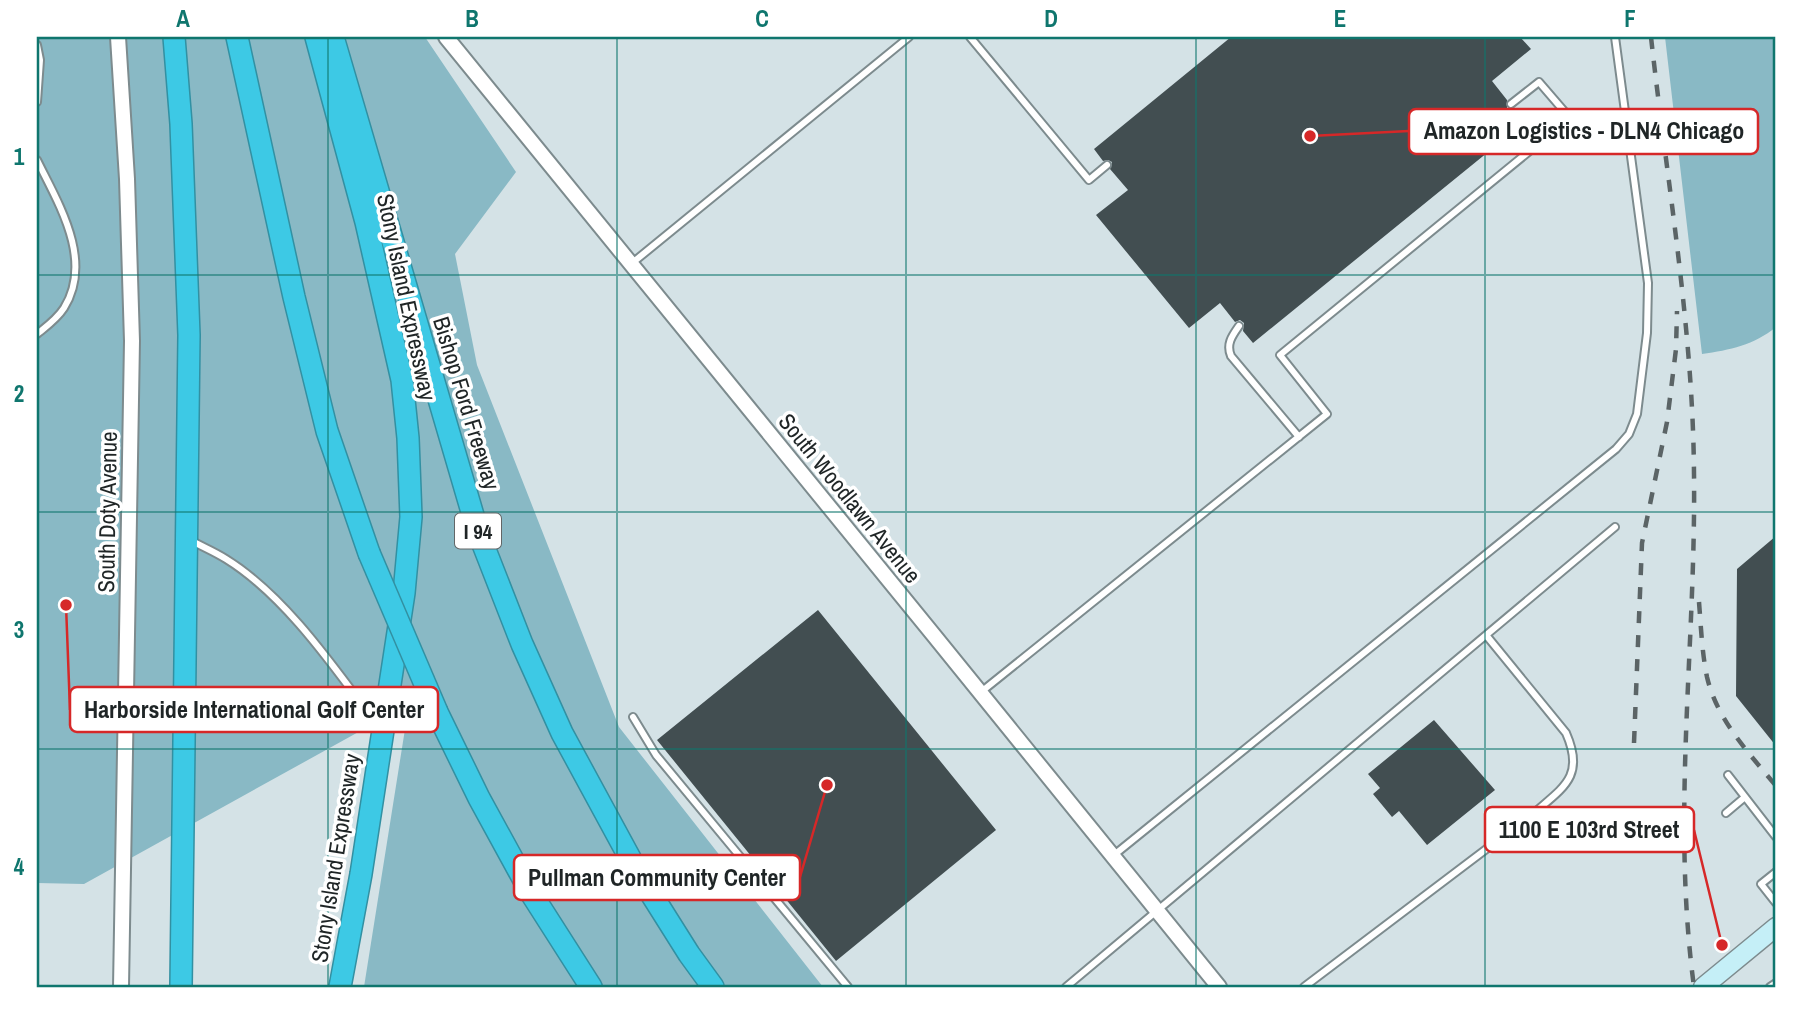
<svg xmlns="http://www.w3.org/2000/svg" width="1813" height="1024" font-family="'Archivo Narrow',sans-serif">
<style>
.green{fill:#89b9c5}
.building{fill:#424e51}
.lines{fill:none;stroke-linecap:round;stroke-linejoin:round}
.service-casing{stroke:#7d8b8e;stroke-width:10}
.tertiary-casing{stroke:#7d8b8e;stroke-width:18}
.secondary-casing{stroke:#7d8b8e;stroke-width:21}
.motorway-casing{stroke:#3290a2;stroke-width:24}
.service{stroke:#fff;stroke-width:6}
.tertiary{stroke:#fff;stroke-width:14}
.secondary{stroke:#c5eff7;stroke-width:18}
.motorway{stroke:#3dc9e5;stroke-width:21}
.rail{stroke:#5b6466;stroke-width:4.5;stroke-dasharray:12 12;stroke-linecap:butt}
.motorway-bridge-casing{stroke:#3290a2;stroke-width:24;stroke-linecap:butt}
.motorway-bridge{stroke:#3dc9e5;stroke-width:21}
.grid{fill:none;stroke:#0f766e;stroke-width:2;stroke-opacity:0.55}
.labels{text-anchor:middle;dominant-baseline:central;stroke-width:7;stroke-linejoin:round;paint-order:stroke}
.shield{fill:#fff;stroke:#626667;stroke-width:2}
.shield-label{font-size:21px;font-weight:bold;fill:#1f2526}
.street-label{font-size:23px;fill:#1f2526;stroke:#fff}
.leader{fill:none;stroke:#d62828;stroke-width:2.5}
.callout-dot{fill:#d62828;stroke:#fff;stroke-width:2.5}
.callout{fill:#fff;stroke:#d62828;stroke-width:2.5}
.callout-label{font-size:24px;text-anchor:middle;font-weight:bold;fill:#1f2526}
.neatline{fill:none;stroke:#0f766e;stroke-width:2.5}
.grid-label{font-size:23px;text-anchor:middle;font-weight:bold;fill:#0f766e}
</style>
<rect width="100%" height="100%" fill="#d4e2e6"/>
<path class="green" d="M37,37H425L516,172L455,254L477,365L619,727L823,987H364L409,704L84,884L37,883Z
M1665,37H1776V327C1754,345 1730,350 1702,354Z"/>
<path class="building" d="M1231,37H1520L1531,49L1492,81L1507,100V108L1514,109L1525,122L1253,343L1243,331L1244,323L1240,320L1235,322L1220,303L1189,328L1096,215L1128,190L1110,169L1112,162L1108,160L1103,161L1094,149Z
M1776,536V746L1736,696L1737,569Z
M818,610L996,830L836,961L657,740Z
M1434,720L1495,790L1427,845L1399,811L1392,817L1373,794L1380,788L1368,774Z"/>
<g class="lines">
<defs>
<path id="service" d="M970,37L1089,180L1107,165
M37,45L40,60L37,102
M37,160C58,203 94,260 64,308C57,319 47,326 37,334
M631,264L909,37
M1239,326C1232,336 1226,344 1231,356L1299,437
M192,541C203,547 215,552 226,559C286,596 336,670 378,726
M981,692L1327,414L1280,355L1570,118L1539,82L1511,104
M633,717L656,755L848,987
M1728,775L1776,837
M1726,813L1745,797
M1114,855L1616,449L1629,434L1637,414L1647,333L1648,283L1615,37
M1776,872L1761,884L1776,903
M1066,987L1615,527
M1304,987L1534,813C1564,787 1585,776 1566,733L1486,635
M1770,987L1776,983"/>
<path id="tertiary" d="M118,37L127,179L132,341L121,987
M446,37C703,354 963,669 1219,987"/>
<path id="secondary" d="M1703,987L1776,927"/>
<path id="motorway" d="M174,37L181,124L189,335L181,987
M237,37L294,297L327,431L369,553
M316,37L366,222L402,380L408,438L411,517L404,593L361,874L340,987
M333,37L477,529L522,644L562,733L638,873L689,954L713,987
M437,712L479,798L531,893L591,987"/>
</defs>
<use href="#service" class="service-casing"/>
<use href="#tertiary" class="tertiary-casing"/>
<use href="#secondary" class="secondary-casing"/>
<use href="#motorway" class="motorway-casing"/>
<use href="#service" class="service"/>
<use href="#tertiary" class="tertiary"/>
<use href="#secondary" class="secondary"/>
<use href="#motorway" class="motorway"/>
<path class="rail" d="M1651,37C1667,182 1693,327 1694,474C1696,646 1671,816 1694,987
M1699,602C1701,627 1702,653 1707,677C1717,720 1749,753 1776,786
M1634,743L1642,543L1667,422L1676,349L1677,311"/>
<defs>
<path id="motorway-bridge" d="M369,553L437,712"/>
</defs>
<use href="#motorway-bridge" class="motorway-bridge-casing"/>
<use href="#motorway-bridge" class="motorway-bridge"/>
</g>
<path class="grid" d="M328,37V987M617,37V987M906,37V987M1196,37V987M1485,37V987M37,275H1776M37,512H1776M37,749H1776"/>
<g class="labels">
<rect class="shield" x="455" y="513.5" width="46" height="35" rx="5"/>
<g class="shield-label">
<text x="478" y="531">I 94</text>
</g>
<g class="street-label">
<text transform="translate(407 297) rotate(78)">Stony Island Expressway</text>
<text transform="translate(467 403) rotate(73)">Bishop Ford Freeway</text>
<text transform="translate(850 498) rotate(51)">South Woodlawn Avenue</text>
<text transform="translate(107 512) rotate(-89)">South Doty Avenue</text>
<text transform="translate(335 858) rotate(-81)">Stony Island Expressway</text>
</g>
</g>
<path class="leader" d="M1310 136L1409 131M66 605L70 710M1722 945L1694 830M827 785L800 877"/>
<g class="callout-dot">
<circle cx="1310" cy="136" r="7"/>
<circle cx="66" cy="605" r="7"/>
<circle cx="1722" cy="945" r="7"/>
<circle cx="827" cy="785" r="7"/>
</g>
<g class="callout">
<rect x="1409" y="109" width="349" height="45" rx="7"/>
<rect x="70" y="687" width="368" height="45" rx="7"/>
<rect x="1485" y="807" width="209" height="45" rx="7"/>
<rect x="514" y="855" width="286" height="45" rx="7"/>
</g>
<g class="callout-label">
<text x="1584" y="139">Amazon Logistics - DLN4 Chicago</text>
<text x="254" y="718">Harborside International Golf Center</text>
<text x="1589" y="838">1100 E 103rd Street</text>
<text x="657" y="886">Pullman Community Center</text>
</g>
<rect width="1813" height="1024" fill="none" stroke="#ffffff" stroke-width="77"/>
<rect x="38" y="38" width="1736" height="948" class="neatline"/>
<g class="grid-label">
<text x="183" y="27">A</text>
<text x="472" y="27">B</text>
<text x="762" y="27">C</text>
<text x="1051" y="27">D</text>
<text x="1340" y="27">E</text>
<text x="1630" y="27">F</text>
<text x="19" y="165">1</text>
<text x="19" y="402">2</text>
<text x="19" y="638">3</text>
<text x="19" y="875">4</text>
</g>
</svg>
